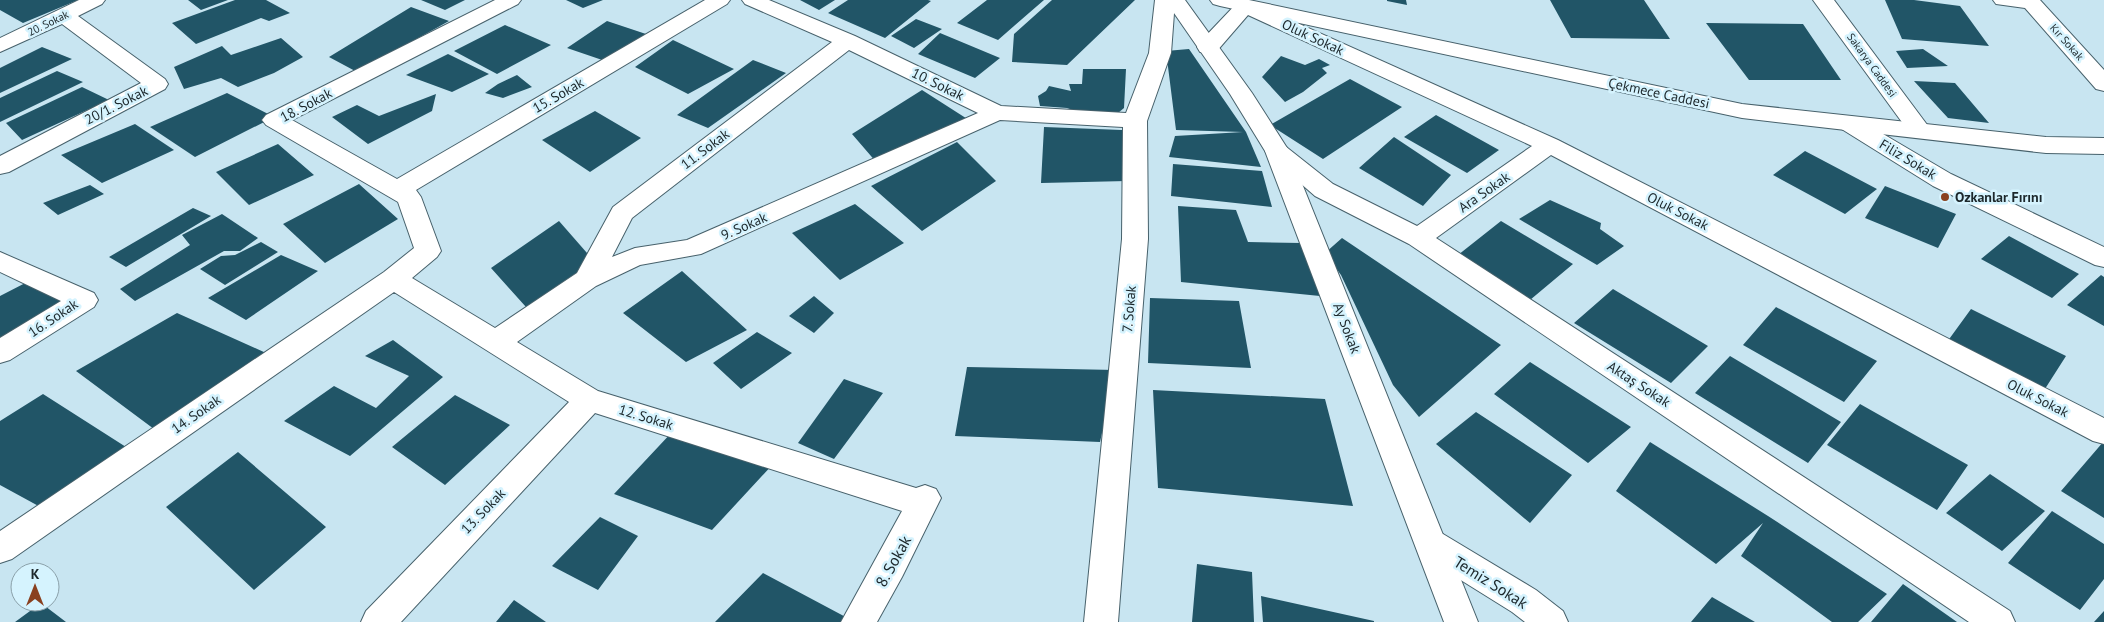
<svg xmlns="http://www.w3.org/2000/svg" width="2104" height="622" font-family="'PT Sans',sans-serif">
<style>
.building{fill:#215567}
.lines{fill:none;stroke-linecap:round;stroke-linejoin:round}
.minor-casing{stroke:#47616b;stroke-width:2}
.secondary-casing{stroke:#47616b;stroke-width:2}
.minor{fill:#fff;fill-rule:evenodd}
.secondary{fill:#fff;fill-rule:evenodd}
.poi-dot{fill:#894120;stroke:#d5f3fe;stroke-width:2}
.labels{text-anchor:middle;dominant-baseline:central;stroke-width:5;stroke-linejoin:round;paint-order:stroke}
.far-street-label{font-size:11px;fill:#1c272b;stroke:#d5f3fe}
.street-label{font-size:14px;fill:#1c272b;stroke:#d5f3fe}
.poi-label{font-size:14px;font-weight:bold;fill:#1c272b;stroke:#d5f3fe;text-anchor:start}
.near-street-label{font-size:16px;fill:#1c272b;stroke:#d5f3fe}
</style>
<rect width="100%" height="100%" fill="#c8e5f1"/>
<path class="building" d="M0,0H78L23,23L0,10Z
M188,0H228L201,10Z
M235,0H266L290,13L269,21L261,18L196,44L172,23Z
M421,0H465L445,10Z
M566,0H603L583,8Z
M800,0H835L819,10Z
M848,0H928L931,1L885,38L828,13Z
M987,0H1044L998,40L957,23Z
M1052,0H1135L1067,65L1012,62L1014,34Z
M1387,0H1406L1407,5L1387,1Z
M1550,0H1644L1670,39L1571,38Z
M1885,0H1914L1960,6L1989,46L1902,39Z
M411,7L449,21L357,72L329,57Z
M916,19L942,29L914,48L891,36Z
M607,21L649,35L611,63L567,48Z
M1706,23L1803,24L1841,80H1749Z
M505,25L551,45L497,74L454,51Z
M940,33L1000,58L975,78L918,54Z
M281,38L303,57L274,73L238,87L221,78L184,89L174,67L222,46L231,55Z
M673,40L734,69L688,94L635,67Z
M42,47L72,59L0,93V68Z
M1189,49L1246,132L1261,167L1169,157L1175,136L1243,132L1176,130L1166,51Z
M1923,49L1948,66L1907,68L1896,51Z
M448,54L489,74L452,92L406,75Z
M1281,56L1305,65L1319,59L1330,65L1322,68L1327,73L1303,92L1285,102L1262,77Z
M753,60L786,73L708,128L677,115Z
M1083,69H1126L1124,108L1118,113H1081L1067,108L1040,106L1038,96L1046,91L1049,86L1071,91L1069,84H1082Z
M57,71L83,82L0,122V98Z
M517,75L532,87L503,98L485,93L498,84Z
M1350,79L1402,107L1323,159L1270,125Z
M1914,81L1955,83L1989,123L1948,118Z
M82,87L109,100L22,140L6,123Z
M922,90L972,122L877,163L852,134Z
M227,93L274,117L195,157L150,127Z
M436,94L432,111L368,144L332,117L357,105L379,116Z
M595,111L641,138L590,172L542,140Z
M1436,115L1499,150L1467,173L1404,137Z
M135,124L174,150L102,183L61,155Z
M1044,127L1122,130L1127,181L1041,183Z
M1394,137L1451,175L1423,206L1359,168Z
M957,142L996,181L922,231L871,186Z
M278,144L314,175L249,205L216,172Z
M1805,151L1877,189L1845,214L1773,175Z
M1173,164L1262,171L1272,207L1171,196Z
M359,184L398,219L325,263L283,224Z
M90,185L104,194L58,215L43,203Z
M1885,186L1956,214L1938,248L1865,218Z
M1550,200L1601,223L1600,229L1624,246L1597,265L1519,219Z
M855,204L904,243L840,280L792,233Z
M1178,206L1236,210L1248,242L1301,243L1330,297L1181,282Z
M193,208L211,216L126,267L109,257Z
M222,214L258,238L240,251H224L135,301L120,289L190,245L182,235Z
M559,221L594,261L526,307L491,268Z
M1501,221L1573,264L1530,300L1458,255Z
M2009,236L2079,274L2052,298L1981,259Z
M1342,238L1501,345L1419,417L1393,385L1341,275L1325,253Z
M261,242L278,252L225,285L200,269L221,256L235,255Z
M281,255L318,271L246,320L208,298Z
M682,271L747,330L686,362L623,313Z
M2101,275L2104,277V326L2067,305Z
M35,278L84,300L0,339V296Z
M1613,289L1708,346L1671,383L1574,323Z
M814,296L834,313L814,333L789,316Z
M1150,298L1239,301L1251,368L1148,363Z
M1776,307L1877,361L1844,402L1743,345Z
M1971,309L2066,356L2043,392L1947,342Z
M177,313L266,353L154,429L76,371Z
M757,332L792,353L741,389L713,363Z
M393,340L443,377L350,456L284,421L334,386L376,408L409,376L365,356Z
M1730,356L1841,422L1808,463L1695,393Z
M1530,362L1631,427L1588,463L1494,394Z
M967,367L1116,370L1100,442L955,436Z
M844,379L883,393L834,459L798,443Z
M1153,390L1325,399L1353,506L1158,488Z
M43,394L126,447L44,509L0,485V421Z
M455,395L510,425L445,485L392,447Z
M1860,404L1968,465L1937,510L1827,445Z
M1476,412L1572,475L1530,523L1436,444Z
M673,431L775,462L712,530L614,494Z
M2104,441V518L2061,491Z
M1650,442L1768,516L1887,594L1858,622H1832L1741,556L1763,523L1716,564L1616,491Z
M238,452L326,527L254,590L166,507Z
M1990,474L2045,511L2002,551L1946,513Z
M2052,511L2104,544V579L2080,610L2008,563Z
M600,517L638,536L598,590L552,566Z
M1197,564L1252,572L1254,622H1192Z
M763,573L855,622H715Z
M1903,584L1957,622H1871Z
M1261,596L1374,621V622H1263Z
M1712,597L1755,622H1691Z
M514,600L546,622H496Z
M41,603L66,622H15Z
M2104,611V622H2094Z"/>
<g class="lines">
<defs>
<path id="minor" d="M79,0H105L102,4L78,16L165,79L168,84L165,89L9,172L0,174V156L141,83L62,24L0,52V38Z
M495,0H521L518,4L292,120L397,179L705,0H730L727,4L416,190L421,197L441,251L437,257L412,278L495,328L577,273L613,207L832,42L745,4L742,0H769L855,36L1001,106L1126,113L1149,53L1155,0H1175L1171,53L1147,121L1148,239L1118,622H1084L1122,239L1123,127L1000,120L701,254L640,265L596,286L517,342L598,391L916,488L925,485L936,489L941,498L902,577L877,622H841L902,511L595,413L401,622H361L366,611L569,402L394,292L12,559L0,563V531L384,272L414,248L398,202L266,125L262,120L266,115ZM849,50L978,113L687,240L635,248L612,257L632,218Z
M1246,0L1558,140L2104,418V444L2093,441L1551,155L1436,238L2010,611L2015,622H1969L1409,244L1315,196L1269,156L1265,151L1269,146L1277,143L1285,146L1333,184L1417,226L1532,146L1248,15L1216,52L1208,53L1200,52L1197,47L1200,42L1238,2Z
M1813,0H1834L1928,126L1932,131L1928,136L1920,138L1912,136Z
M1993,0H2040L2104,70V91L2096,89L2025,8L1996,4Z
M1848,116L1856,118L1951,174L2104,247V267L2095,265L1933,186L1840,128L1836,123L1840,118Z
M0,252L94,293L98,300L94,307L10,360L0,363V338L61,301L0,272Z
M1431,530L1443,534L1536,590L1563,611L1568,622H1525L1512,612L1419,554L1415,544L1419,534Z"/>
<path id="secondary" d="M1165,0H1185L1252,93L1289,151L1478,622H1444L1265,151L1230,94Z
M1210,0H1249L1742,104L2046,137L2104,138V154L2046,153L1742,118L1220,6L1213,4Z"/>
</defs>
<use href="#minor" class="minor-casing"/>
<use href="#secondary" class="secondary-casing"/>
<use href="#minor" class="minor"/>
<use href="#secondary" class="secondary"/>
</g>
<circle class="poi-dot" cx="1945" cy="197" r="5"/>
<g class="labels">
<g class="far-street-label">
<text transform="translate(48 23) rotate(-26)">20. Sokak</text>
<text transform="translate(2067 42) rotate(48)">Kır Sokak</text>
<text transform="translate(1872 65) rotate(54)">Sakarya Caddesi</text>
</g>
<g class="street-label">
<text transform="translate(1313 37) rotate(25)">Oluk Sokak</text>
<text transform="translate(938 84) rotate(26)">10. Sokak</text>
<text transform="translate(1659 93) rotate(12)">Çekmece Caddesi</text>
<text transform="translate(558 95) rotate(-30)">15. Sokak</text>
<text transform="translate(116 105) rotate(-27)">20/1. Sokak</text>
<text transform="translate(306 105) rotate(-28)">18. Sokak</text>
<text transform="translate(705 149) rotate(-37)">11. Sokak</text>
<text transform="translate(1908 159) rotate(31)">Filiz Sokak</text>
<text transform="translate(1484 192) rotate(-35)">Ara Sokak</text>
<text transform="translate(1678 211) rotate(27)">Oluk Sokak</text>
<text transform="translate(744 226) rotate(-24)">9. Sokak</text>
<text transform="translate(1129 309) rotate(-85)">7. Sokak</text>
<text transform="translate(53 318) rotate(-34)">16. Sokak</text>
<text transform="translate(1347 328) rotate(69)">Ay Sokak</text>
<text transform="translate(1639 384) rotate(33)">Aktaş Sokak</text>
<text transform="translate(2038 398) rotate(27)">Oluk Sokak</text>
<text transform="translate(196 414) rotate(-35)">14. Sokak</text>
<text transform="translate(646 417) rotate(17)">12. Sokak</text>
<text transform="translate(483 511) rotate(-46)">13. Sokak</text>
</g>
<g class="poi-label">
<text x="1955" y="197">Ozkanlar Fırını</text>
</g>
<g class="near-street-label">
<text transform="translate(893 561) rotate(-61)">8. Sokak</text>
<text transform="translate(1491 582) rotate(32)">Temiz Sokak</text>
</g>
</g>
<g transform="translate(35 587)"><circle r="24" fill="#d5f3fe" stroke="#8ba1aa"/>
<path d="M0-4L9 19L0 12L-9 19Z" fill="#894120"/>
<text y="-8" font-size="14" font-weight="bold" text-anchor="middle" fill="#1c272b">K</text>
</g>
</svg>
